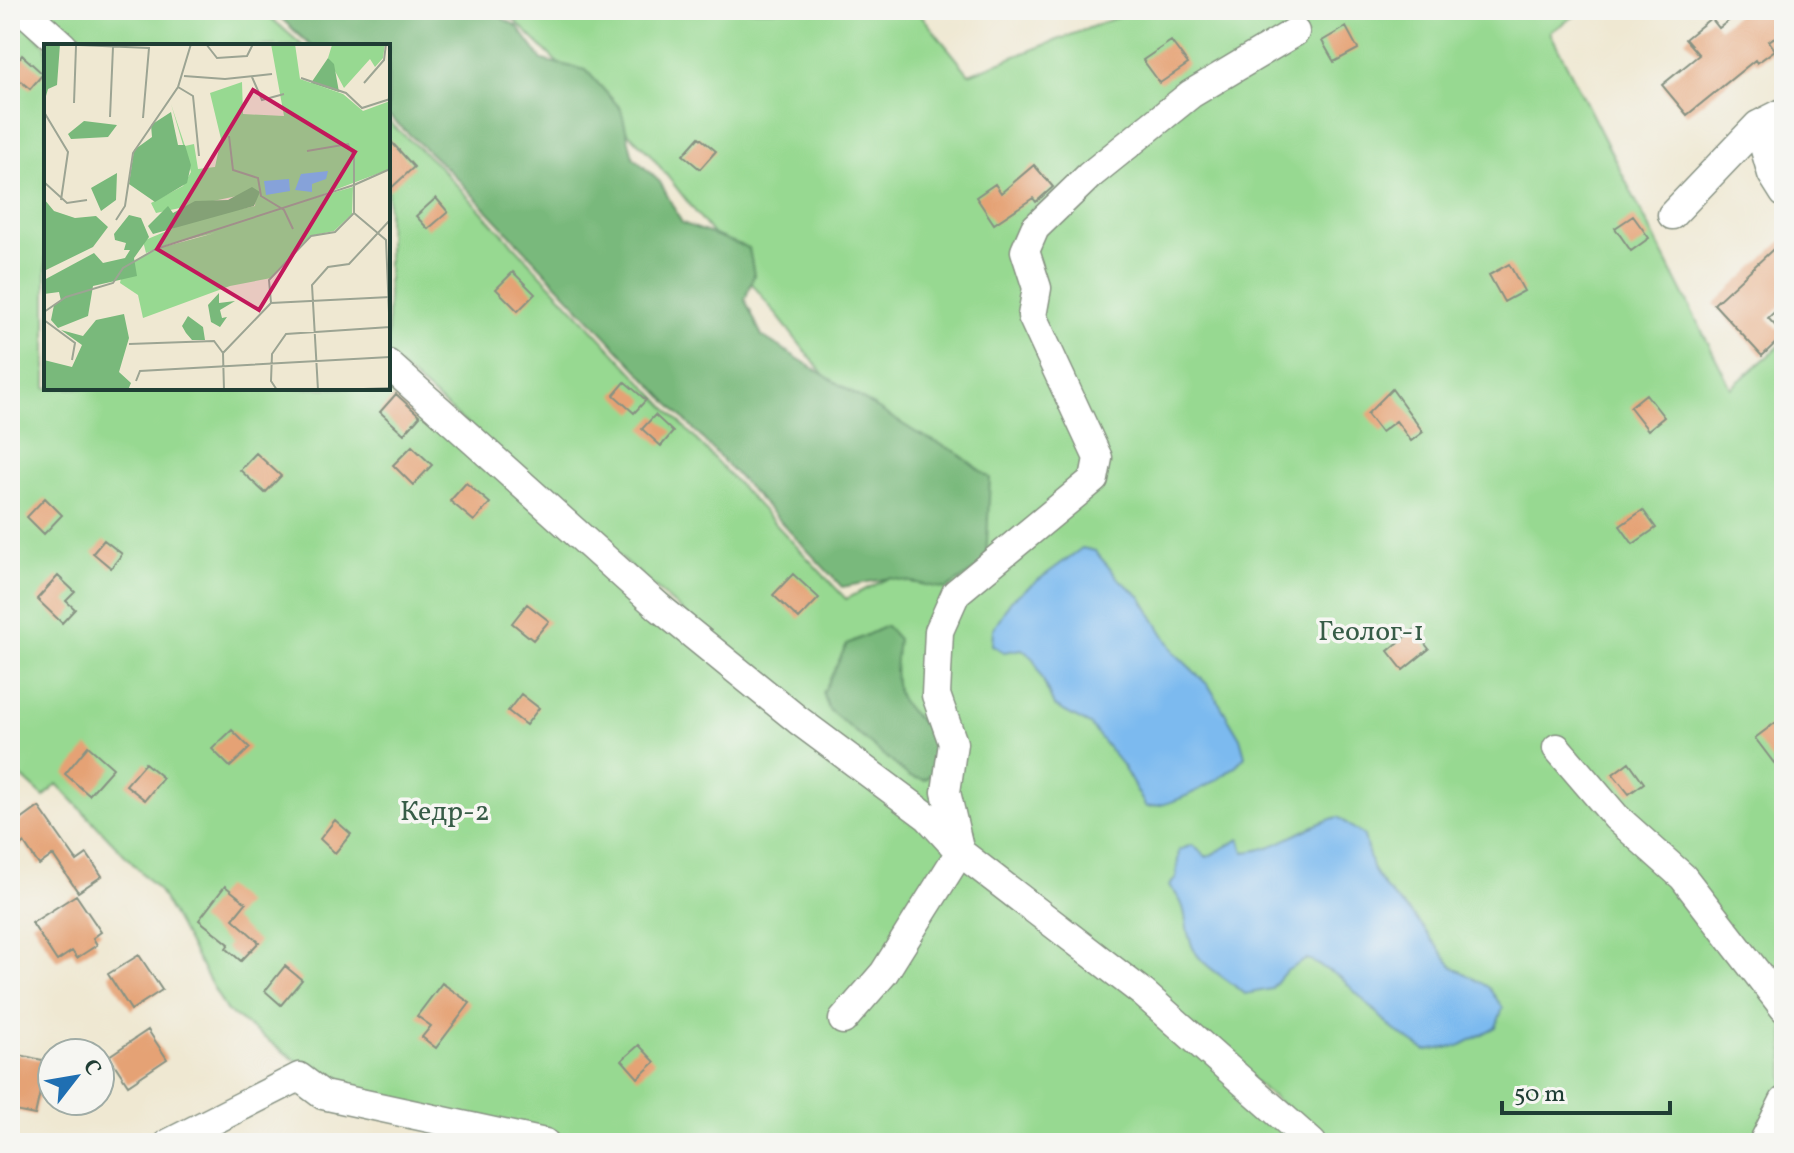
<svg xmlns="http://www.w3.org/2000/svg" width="1794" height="1153" font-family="Vollkorn,serif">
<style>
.green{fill:#97d991;stroke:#5b8b62;stroke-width:2}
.forest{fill:#79b97b;stroke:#4c7b58;stroke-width:2}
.water{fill:#7cbaef;stroke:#4e7c92;stroke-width:2}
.building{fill:#e5a274}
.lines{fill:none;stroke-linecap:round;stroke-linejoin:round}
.minor-casing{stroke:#879283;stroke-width:31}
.minor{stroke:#fff;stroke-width:28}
.labels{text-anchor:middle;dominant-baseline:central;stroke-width:7;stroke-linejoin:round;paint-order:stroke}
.park-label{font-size:28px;fill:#375c47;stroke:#f6f6f2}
.inset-road{fill:none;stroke:#9ca493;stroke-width:2}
.view{fill:#c2185b;fill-opacity:0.15;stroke:#c2185b;stroke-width:4}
.inset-edge{fill:none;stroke:#1f3d34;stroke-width:4}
</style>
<rect width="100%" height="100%" fill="#f6f6f2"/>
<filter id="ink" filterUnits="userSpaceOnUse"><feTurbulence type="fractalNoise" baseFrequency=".0125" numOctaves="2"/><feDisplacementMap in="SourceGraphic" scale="16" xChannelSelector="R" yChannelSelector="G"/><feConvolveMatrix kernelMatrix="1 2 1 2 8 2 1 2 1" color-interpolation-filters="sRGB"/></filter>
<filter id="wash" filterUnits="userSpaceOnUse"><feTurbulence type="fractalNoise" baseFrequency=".006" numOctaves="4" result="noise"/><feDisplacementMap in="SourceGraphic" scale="32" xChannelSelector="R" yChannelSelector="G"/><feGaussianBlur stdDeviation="1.8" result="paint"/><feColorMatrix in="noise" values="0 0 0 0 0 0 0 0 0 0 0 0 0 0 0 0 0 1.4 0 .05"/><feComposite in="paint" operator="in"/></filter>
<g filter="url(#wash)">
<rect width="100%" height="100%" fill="#efe8d2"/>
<path class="green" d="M10,10L46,46V388H388V372L1139,997L1300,1143H586L331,1086L226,1010L159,891L57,784L44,797L10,766Z
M33,10H262L303,46H73Z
M504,10H917L969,74L1136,10H1584L1550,32L1731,388L1784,342V1143H1327L1146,989L802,715L388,356V121L439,166L846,599L968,539L877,442L649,153Z"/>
<path class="forest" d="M272,10H487L517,26L542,60L586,70L621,109L633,157L660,182L682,223L749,248L754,275L745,300L762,336L917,433L955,451L990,478L986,563L946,589L890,578L842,587L455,176L388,115V46H311Z
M886,626L898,639C890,703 899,702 944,742L943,762L925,780L910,777L829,710L823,693L847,644Z"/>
<path class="water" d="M1082,548L1095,551L1118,578L1141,597L1175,653L1209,686L1240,738L1245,756C1227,778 1175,806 1146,807L1122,765L1090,725L1054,706L1034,659L1022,649L1004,652L992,645L993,629L1011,600Z
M1338,817L1364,836L1372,868L1386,889L1417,920L1452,966L1488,987L1503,1008L1496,1027L1459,1046L1426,1051L1394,1030L1340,977L1307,959L1285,972L1271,989L1245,994C1230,980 1202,967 1193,948C1181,922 1192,909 1169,886L1176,878L1179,850L1192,845L1207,857L1240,839L1244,852C1280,850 1304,825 1338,817Z"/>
<g id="blocks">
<path class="building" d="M1743,10H1784V31L1769,41L1775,50L1757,63L1755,60L1687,115L1662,85L1699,55L1685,39L1711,18L1719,28Z
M1346,27L1358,49L1334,62L1322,41Z
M1171,41L1188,64L1160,83L1143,60Z
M22,55L43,74L30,89L10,72Z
M699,137L716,151L700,169L683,155Z
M388,138L414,167L388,191Z
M1034,165L1053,187L1036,202L1033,198L994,224L976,197L995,184L1001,193Z
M436,198L448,212L428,229L416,216Z
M1633,216L1649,238L1631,251L1615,228Z
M1784,239V303L1768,318L1784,335L1762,356L1714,304Z
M1509,264L1524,291L1504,302L1489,275Z
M513,272L535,294L518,311L496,289Z
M625,382L646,400L634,413L614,395Z
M1392,389L1423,432L1411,441L1396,421L1381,432L1367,414Z
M396,394L420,416L404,434L380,412Z
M1646,394L1664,417L1648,430L1630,407Z
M655,415L673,432L661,446L642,429Z
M412,446L432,465L413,485L393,465Z
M256,453L281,476L265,493L240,470Z
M466,483L490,503L474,521L450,501Z
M45,498L62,515L44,534L27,517Z
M1643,510L1656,528L1633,544L1620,526Z
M104,540L122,554L111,568L93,553Z
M793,574L819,598L799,619L773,595Z
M58,576L75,592L66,601L75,609L62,623L37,599Z
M527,604L549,621L533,640L512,623Z
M1414,630L1429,649L1403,670L1388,651Z
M521,694L539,708L526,725L508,711Z
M1775,723L1784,736V755L1774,763L1755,738Z
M232,730L250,748L230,767L212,749Z
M88,746L113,768L89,795L65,774Z
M1629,762L1644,783L1629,794L1613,774Z
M145,763L163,778L145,800L126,785Z
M39,807L77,861L87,854L102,876L78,892L53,855L39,865L24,843L18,848L10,837V828Z
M335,820L351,834L335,853L320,839Z
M225,886L246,903L233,919L259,942L241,961L226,948L229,944L199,920Z
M76,895L101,932L93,938L97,945L77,958L72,951L57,961L32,923Z
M139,955L162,990L131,1010L108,974Z
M285,966L302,980L281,1005L265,991Z
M442,983L470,1003L436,1048L422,1037L431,1026L417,1016Z
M148,1030L167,1059L128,1085L109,1056Z
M639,1045L655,1062L638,1078L622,1060Z
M10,1053L47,1061L35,1115L10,1110Z"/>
</g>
</g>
<g filter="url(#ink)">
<use href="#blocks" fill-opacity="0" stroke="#879283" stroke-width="2"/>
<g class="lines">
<defs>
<path id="minor" d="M23,10L63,46
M1784,112L1758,125L1772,174L1784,193
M1672,215L1758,125
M388,364L660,608L798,720L928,817L960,852L1143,993L1312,1143
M1557,748L1616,817L1683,877L1784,1008
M843,1020L884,973L960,852L946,792L953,743L936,695L939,631L956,593L1094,479L1098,458L1032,316L1037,288L1025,251L1035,228L1089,176L1191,94L1295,32
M169,1143L299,1077L323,1095L545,1143
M1763,1143L1784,1101"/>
</defs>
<use href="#minor" class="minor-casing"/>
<use href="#minor" class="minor"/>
</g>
</g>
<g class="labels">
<g class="park-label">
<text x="1371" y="632">Геолог-1</text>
<text x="445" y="812">Кедр-2</text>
</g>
</g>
<g transform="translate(44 44)">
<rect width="346" height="346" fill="#efe8d2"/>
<path d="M227,0H251L256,35L299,50L319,67L346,57V125L264,156L309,143L308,170L290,187L266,192L227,234L186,242L99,274L94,251L76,239L79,224L112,205L171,189L125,200L102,209L99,197L151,175L211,162L212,148L112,169L107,159L139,142L147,128L127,60L141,102L150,100L154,125L171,123L177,95L166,49L198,38L199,70L240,72ZM298,0H341L339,14L331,23L326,15L300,44L284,14L288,1Z" fill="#97d991"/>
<path d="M0,0H16L13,41L4,45L0,59ZM284,14L290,20L295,48L267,39ZM127,68L134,101H141L147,121L143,139L111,158L85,140L90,106L108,93L107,81ZM40,77L73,81L64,93L27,95L24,90ZM73,129L72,156L57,167L47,144ZM208,143L216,148L210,162L109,190L104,182L124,162L129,169L151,157L184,156ZM0,155L10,167L31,174L52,172L64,183L49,203L0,227ZM85,171L97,174L105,193L90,214L93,232L49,242L44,272L14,284L7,276L10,261L17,257L15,248L0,250V236L50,209L59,219L81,214L86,206H80L82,199L71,196L70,190ZM175,249V259L191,257L176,266L178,274L183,273L176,283L167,278L164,261ZM80,270L85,294L75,328L87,339L84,346H0V316L28,323L38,301L17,286L39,292L52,276ZM144,272L159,283L161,296H148L142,289L138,282Z" fill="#79b97b"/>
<path d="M284,127L282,135L268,140V148L251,146L257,130ZM245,135L246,147L222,151L220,137Z" fill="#7cbaef"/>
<path class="inset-road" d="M11,0L105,4L99,74M162,0L173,14L203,12L209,0M140,32L181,35L228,30M208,33L218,56L240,50M257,34L302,49L318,64L346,55M320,39L340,16L342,0M134,43L149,52L155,112M30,59L32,2M0,68L24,108L17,156M66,73L69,3M185,92L189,126L214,134L217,152L240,166L249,185M1,139L23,159L43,156M310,169L342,196L346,293M310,169V141L346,125M72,176L81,162L89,109L134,43L147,0M227,259L225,236L267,192L291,188L310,169M0,268L22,253L69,239L79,224L112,205L310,141V113L304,100L263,107M0,276L31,299L28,316M85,300L170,297L179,309M92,337L96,327L346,313M180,346L179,309L227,259L346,253M233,346L227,337L228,310L242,290L346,283M274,346L268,241L284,223L305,220L346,176M293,346L346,344"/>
<path class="view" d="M209,46L311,108L215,266L113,205Z"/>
<rect width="346" height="346" class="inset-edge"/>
</g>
<rect width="1794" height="1153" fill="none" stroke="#f6f6f2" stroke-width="40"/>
<g transform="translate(76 1077) rotate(59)"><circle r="38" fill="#f6f6f2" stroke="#a0aca6" stroke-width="2"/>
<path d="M0-6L14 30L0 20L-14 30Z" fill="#1f6fb2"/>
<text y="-12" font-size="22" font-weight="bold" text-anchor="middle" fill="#1f3d34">С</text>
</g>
<path d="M1502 1101v12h168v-12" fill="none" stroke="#1f3d34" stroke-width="4"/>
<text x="1514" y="1101" font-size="24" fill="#1f3d34" stroke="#f6f6f2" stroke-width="6" paint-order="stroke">50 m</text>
</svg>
